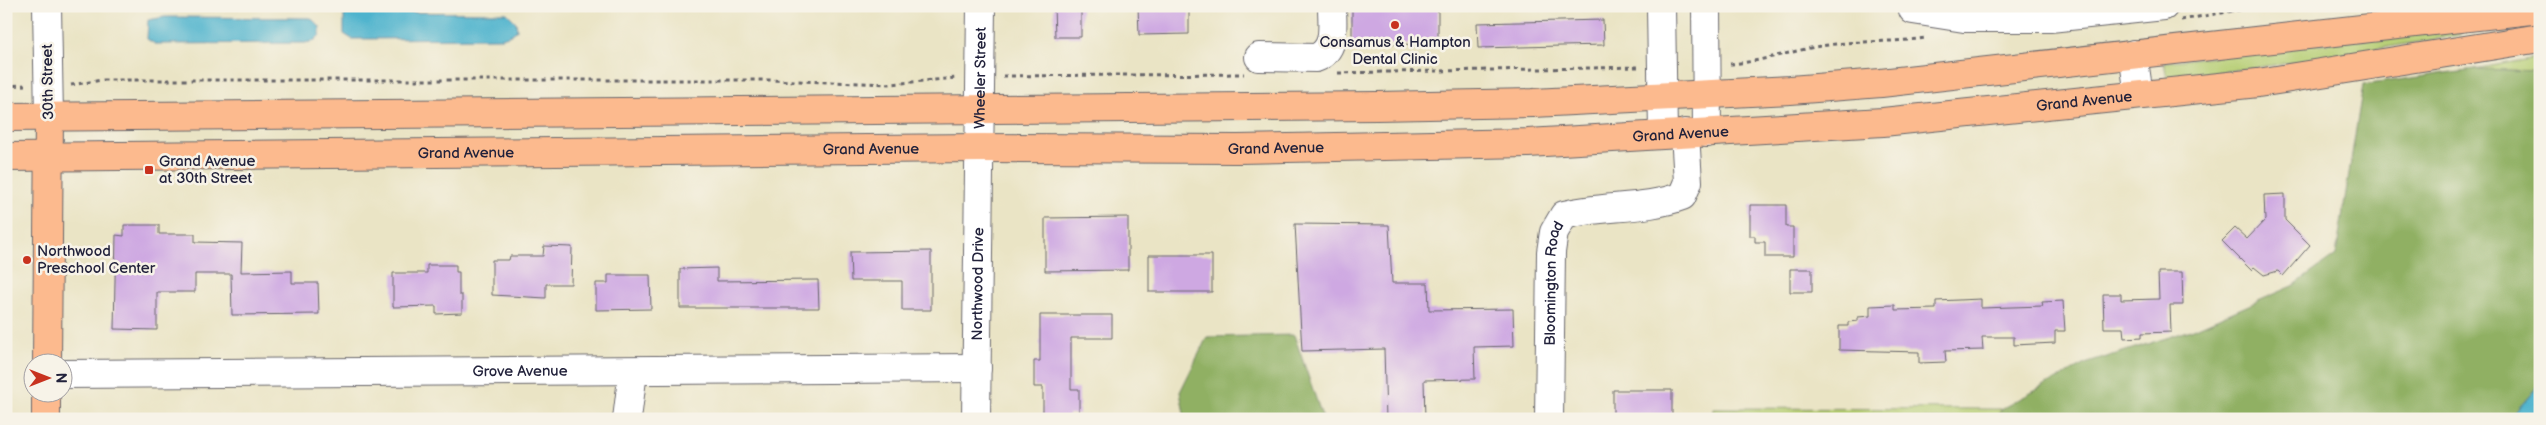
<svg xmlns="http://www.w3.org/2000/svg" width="2546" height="425" font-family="'Balsamiq Sans',sans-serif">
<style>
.green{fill:#b5cd72;stroke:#6c7856}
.forest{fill:#90b064;stroke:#596950}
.water{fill:#4eb3cd;stroke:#386a84}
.building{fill:#cea8e2}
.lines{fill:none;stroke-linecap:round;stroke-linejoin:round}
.minor-casing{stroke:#68666b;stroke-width:30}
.major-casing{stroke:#68666b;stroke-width:30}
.path{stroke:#68666b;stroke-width:3;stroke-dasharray:4 4;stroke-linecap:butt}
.minor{stroke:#fff;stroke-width:28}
.major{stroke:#fcba8e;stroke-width:28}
.poi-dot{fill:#c8321e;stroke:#f7f3e8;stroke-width:2}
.labels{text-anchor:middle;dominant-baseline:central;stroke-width:5;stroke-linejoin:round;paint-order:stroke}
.poi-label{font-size:15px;fill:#22223b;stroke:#f7f3e8;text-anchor:start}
.street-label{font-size:15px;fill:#22223b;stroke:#f7f3e8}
</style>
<rect width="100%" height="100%" fill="#f7f3e8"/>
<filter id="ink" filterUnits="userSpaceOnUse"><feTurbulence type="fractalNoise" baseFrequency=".02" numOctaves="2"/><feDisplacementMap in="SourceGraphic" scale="10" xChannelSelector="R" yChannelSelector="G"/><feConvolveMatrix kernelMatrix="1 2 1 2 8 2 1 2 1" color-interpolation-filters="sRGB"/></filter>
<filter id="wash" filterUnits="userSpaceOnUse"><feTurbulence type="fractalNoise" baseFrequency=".0096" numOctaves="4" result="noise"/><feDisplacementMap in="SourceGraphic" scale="20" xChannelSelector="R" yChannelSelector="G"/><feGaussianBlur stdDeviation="1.12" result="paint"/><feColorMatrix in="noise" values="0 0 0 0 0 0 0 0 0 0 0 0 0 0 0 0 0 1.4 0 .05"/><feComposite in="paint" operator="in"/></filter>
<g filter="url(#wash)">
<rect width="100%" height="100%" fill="#eae4c5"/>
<path class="green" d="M2461,28V35L2304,61L2167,79L2164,62Z
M2540,57V71L2474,69Z
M1713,408L2001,409L1999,419H1713Z"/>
<path class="forest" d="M2474,69L2540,71V384L2509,419H1999L2001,409L2085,364L2191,330L2293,286L2336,255L2363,85Z
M1294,335L1323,419H1185L1180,392L1207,337Z"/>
<path class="water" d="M361,12L507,13L516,22L517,30L511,35L502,38L352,39L344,34V15Z
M165,17L311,18L320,27V35L314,41L305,43L155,44L147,39L148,20Z
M2540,384V419H2509Z"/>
<g id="blocks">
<path class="building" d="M1054,6H1081V37H1055Z
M1138,6H1189V34L1139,35Z
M1352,6H1438V44L1352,45Z
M1603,20L1604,45L1478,48L1477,23Z
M2285,194V220L2310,245L2283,276L2278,271L2264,275L2254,267L2251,270L2222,241L2235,228L2247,239L2265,220L2264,195Z
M1750,205H1786V227H1793V257H1765V242H1755V236H1750Z
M1128,217V270L1045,271V218Z
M1295,224L1389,225L1392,283H1428L1429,310L1513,309L1514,346L1474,347L1475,379L1424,380L1425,419H1386L1384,349L1302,351Z
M124,225H159V234H195V242L242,243L241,272L292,271V283H318L319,314L232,315L231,274H195V292H157V330L114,329L116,235L124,236Z
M544,246L572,247L571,284H546V298L492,295V260H509L510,256H543Z
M931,251V310H902V281H851L850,252Z
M1149,255H1212V292H1149Z
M427,265H456V272H459V295H462V313L436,314V306L393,307V273H427Z
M717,268V281L818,280L819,308H680V269Z
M1790,269H1812V292H1790Z
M2158,272H2182L2183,305H2170L2171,332L2142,333V337L2124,338L2123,328H2104L2103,294H2121V300L2159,299Z
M608,275H650L651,309L596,310V283H608Z
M1981,299V308L2043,306L2042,302L2063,301L2065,331H2055V343L2014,345V337H1982L1983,350L1945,351L1946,362L1919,363V352L1839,350V326H1848V322L1858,321V317L1870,316V306L1895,305V310L1936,309V301Z
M1040,315H1112V338H1071V389H1079V414H1069V419H1043V387H1034V361H1040Z
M1613,390H1672V419H1613Z"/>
</g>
</g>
<g filter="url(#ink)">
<use href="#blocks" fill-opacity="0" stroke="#68666b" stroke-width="1"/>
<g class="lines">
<defs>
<g id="minor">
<path d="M47,6L49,117"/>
<path d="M1661,6L1663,134"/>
<path d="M1706,6L1707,133"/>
<path d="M1913,6V10L1964,18H2050L2164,6"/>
<path d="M2133,54L2139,95"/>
<path d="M1259,57L1316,58C1337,49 1332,25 1332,6"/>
<path id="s1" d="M62,374L977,368"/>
<path d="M627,419L633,371"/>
<path id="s2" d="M976,419L981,6"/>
<path id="s3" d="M1549,419L1551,252L1554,232L1564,215C1603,205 1645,210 1682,196L1688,182L1685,133"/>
</g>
<g id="major">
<path d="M6,117L1377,106L1533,103L1790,90L1881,83L2540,9"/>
<path id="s4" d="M6,157L980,148L1238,149L1528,143L1883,122L2258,83L2540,38"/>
<path d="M47,362L49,117"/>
<path d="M46,419V392"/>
</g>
</defs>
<use href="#minor" class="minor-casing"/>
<use href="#major" class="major-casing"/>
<path class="path" d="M2181,20L2262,6
M1730,64C1761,62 1791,51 1821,46C1856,40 1891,43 1926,38
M1338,73L1639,67
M1003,76L1244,74
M71,85L102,80H767L891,84L956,78
M6,86L25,85"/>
<use href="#minor" class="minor"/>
<use href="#major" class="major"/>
</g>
</g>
<g class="poi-dot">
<circle cx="1395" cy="25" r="5"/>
<rect x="144" y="165" width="10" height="10" rx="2.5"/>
<circle cx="27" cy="260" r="5"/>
</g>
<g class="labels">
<g class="poi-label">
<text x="1395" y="42" text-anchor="middle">Consamus &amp; Hampton<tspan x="1395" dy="17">Dental Clinic</tspan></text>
<text x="159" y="161">Grand Avenue<tspan x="159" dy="17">at 30th Street</tspan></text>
<text x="37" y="251">Northwood<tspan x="37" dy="17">Preschool Center</tspan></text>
</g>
<g class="street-label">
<text stroke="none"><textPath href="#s2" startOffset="341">Wheeler Street</textPath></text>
<text transform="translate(48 82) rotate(-91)">30th Street</text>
<text stroke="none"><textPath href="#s4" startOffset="2080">Grand Avenue</textPath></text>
<text stroke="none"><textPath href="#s4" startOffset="1675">Grand Avenue</textPath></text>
<text stroke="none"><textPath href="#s4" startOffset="1270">Grand Avenue</textPath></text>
<text stroke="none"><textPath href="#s4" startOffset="865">Grand Avenue</textPath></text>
<text stroke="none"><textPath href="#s4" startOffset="460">Grand Avenue</textPath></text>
<text stroke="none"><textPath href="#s2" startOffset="135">Northwood Drive</textPath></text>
<text stroke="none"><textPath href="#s3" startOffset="136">Bloomington Road</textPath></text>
<text stroke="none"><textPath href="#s1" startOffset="458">Grove Avenue</textPath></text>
</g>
</g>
<rect width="2546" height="425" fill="none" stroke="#f7f3e8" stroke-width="25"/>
<g transform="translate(48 378) rotate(90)"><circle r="24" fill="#f7f3e8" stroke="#a29fa3"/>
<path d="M0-4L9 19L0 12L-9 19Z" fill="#c8321e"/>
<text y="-8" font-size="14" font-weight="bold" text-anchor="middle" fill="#22223b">N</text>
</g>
</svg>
